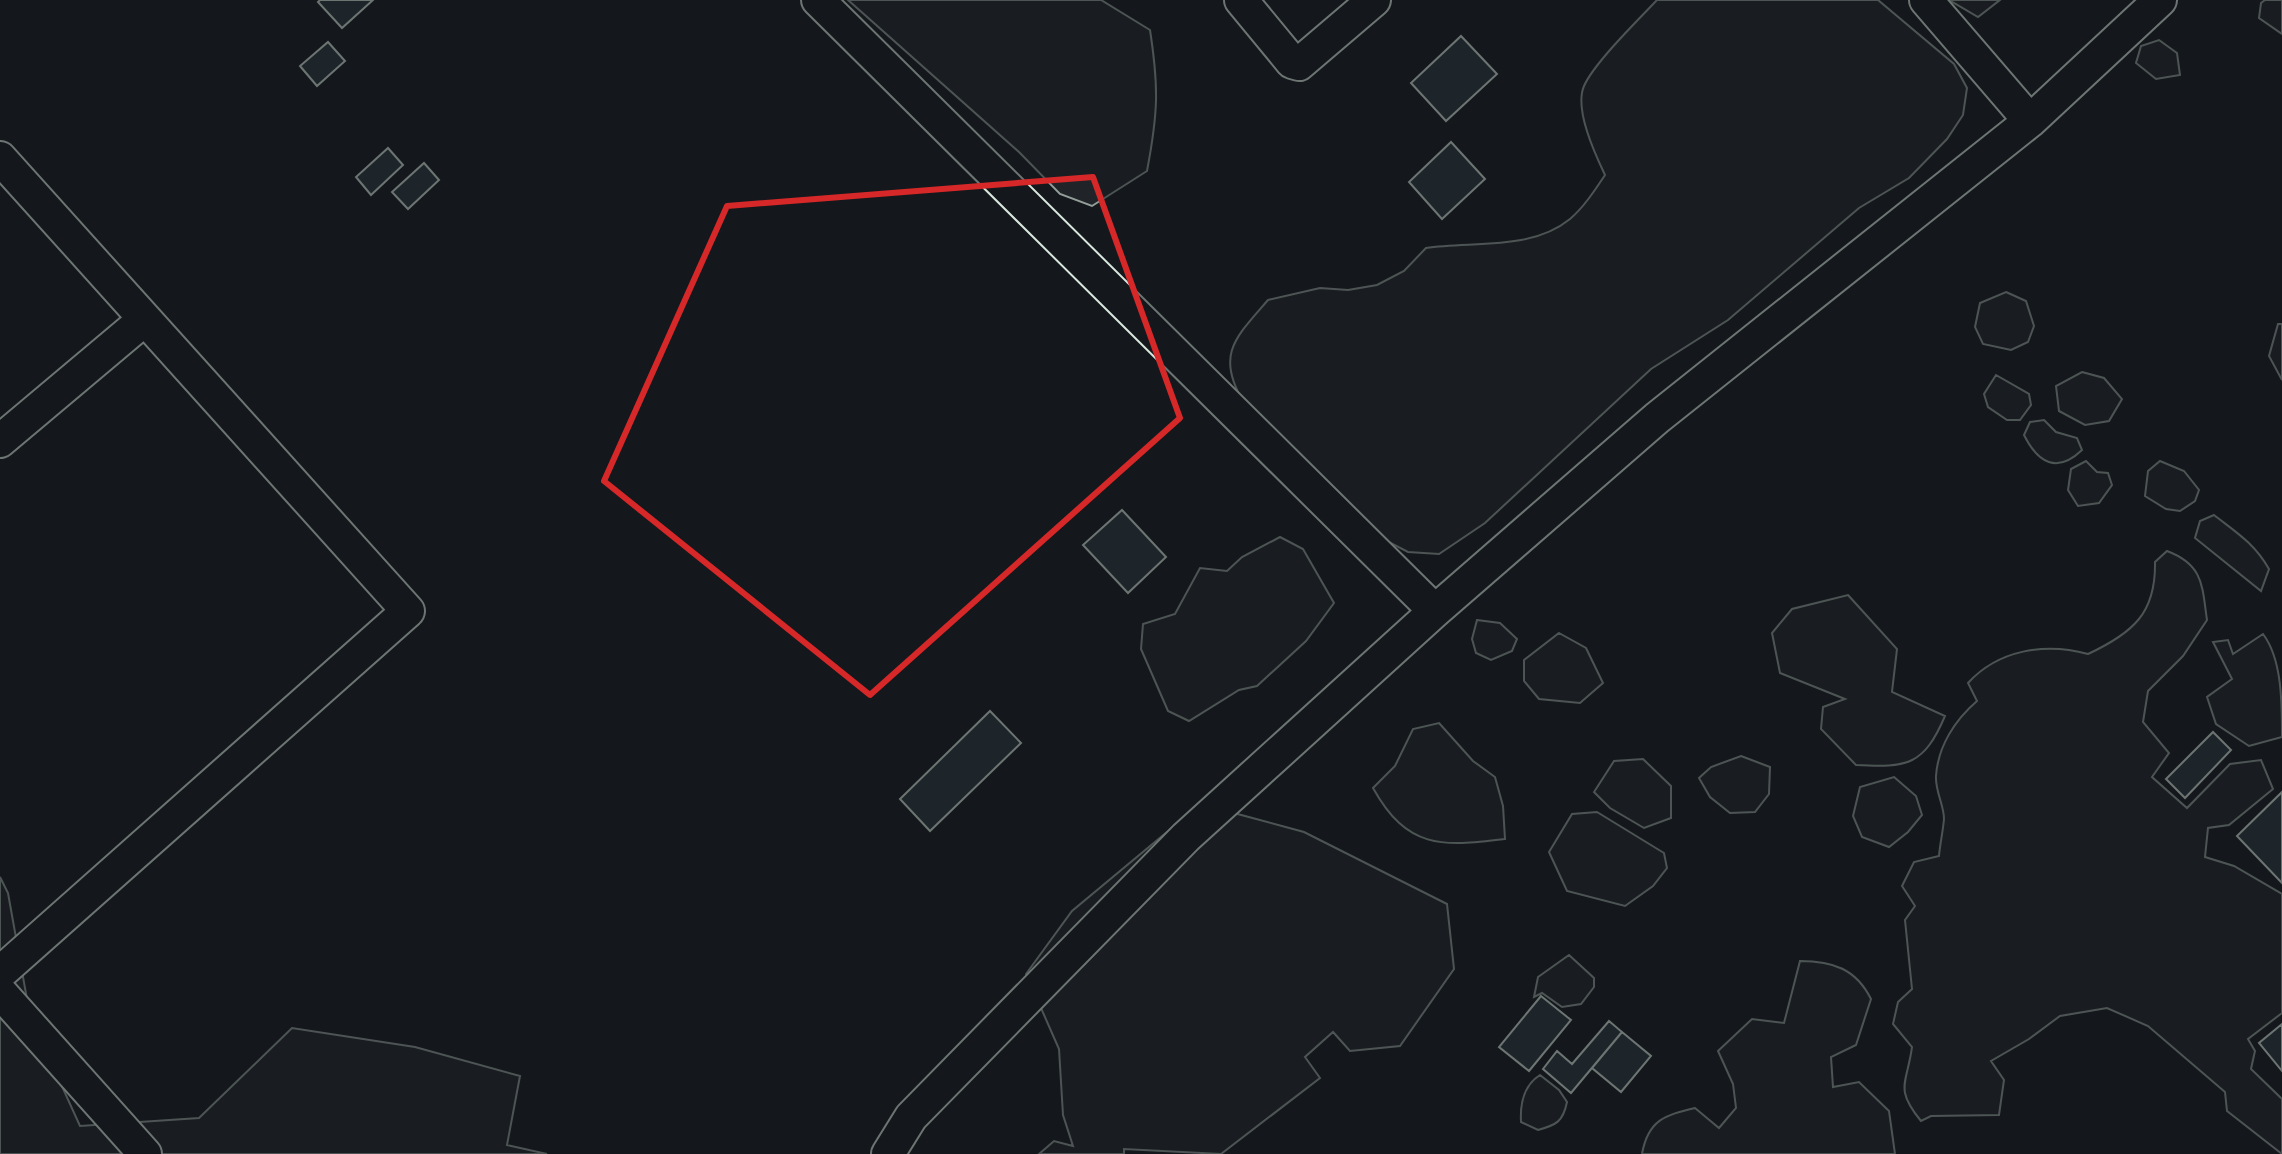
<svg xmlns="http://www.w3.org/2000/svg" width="2282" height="1154" font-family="'Nunito Sans',sans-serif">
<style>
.green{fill:#202428;stroke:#939e99;stroke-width:2}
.building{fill:#2c363c;stroke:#d8e6dc;stroke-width:2}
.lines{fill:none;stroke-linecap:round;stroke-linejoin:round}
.minor-casing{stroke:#d8e6dc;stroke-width:36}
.minor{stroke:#14181c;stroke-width:32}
.marked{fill:none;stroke:#d62828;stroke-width:6;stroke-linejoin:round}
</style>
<rect width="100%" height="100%" fill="#14181c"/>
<path class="green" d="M848,0H1101L1150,30C1159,88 1158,113 1147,171L1092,206L1060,194L1019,152Z
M1657,0H1878L1954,64L1967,88L1963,115L1947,139L1909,178L1859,208L1728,320L1651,369L1485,523L1439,554L1408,552L1379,537L1244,403C1215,355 1235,338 1268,300L1320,288L1348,290L1377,285L1404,271L1426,248C1472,241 1531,251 1570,219C1584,207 1595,190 1605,175C1595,154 1574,109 1584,86C1594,63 1639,19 1657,0Z
M1949,0H2000L1978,17Z
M2265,0H2282V34L2259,18L2261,3Z
M2159,40L2177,53L2180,75L2156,79L2136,63L2141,46Z
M2006,292L2026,301L2034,326L2028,342L2011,350L1983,344L1975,327L1980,303Z
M2278,324H2282V380L2269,356Z
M2082,372L2104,378L2122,399L2109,421L2085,425L2059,411L2056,386Z
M1996,375L2029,394L2031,405L2020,420H2007L1988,407L1984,394Z
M2044,420L2056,432L2077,438L2082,450C2057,474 2038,463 2024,435L2030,422Z
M2086,461L2097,472L2108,473L2112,485L2099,503L2078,506L2068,490L2071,469Z
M2160,461L2184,471L2199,490L2195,501L2180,511L2166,509L2145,496L2148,471Z
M2214,515C2237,533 2254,543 2269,569L2261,591L2195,538L2200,521Z
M1280,537L1303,549L1334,603L1306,641L1257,686L1239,690L1189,721L1168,711L1141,649L1143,624L1175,614L1200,568L1227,571L1242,557Z
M2167,551C2204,565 2202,586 2207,620L2183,656L2148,691L2143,722L2169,753L2152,777L2187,808L2230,764L2261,760L2273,789L2229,825L2208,828L2205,857L2234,866L2282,894V1013L2248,1039L2255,1051L2251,1069L2282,1099V1154L2227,1111L2225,1092L2148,1026L2107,1008L2060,1016L2029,1039L1991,1061L2004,1080L1999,1115L1931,1116L1921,1121C1894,1088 1907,1084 1912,1047L1893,1024L1898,1002L1912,989L1905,920L1915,906L1902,886L1914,862L1939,856C1940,844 1943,831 1944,819C1944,805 1935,791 1936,776C1938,746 1955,720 1977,701L1968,683C1998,650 2045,642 2088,654C2133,633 2156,613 2155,562Z
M1848,595L1897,649L1892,692L1945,716C1924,765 1908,768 1856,765L1821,729L1823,707L1845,699L1780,673L1772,633L1792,609Z
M1477,620L1500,623L1517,639L1512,651L1491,660L1476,653L1472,639Z
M1559,633L1586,648L1603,683L1580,703L1539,699L1524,681V660Z
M2263,634C2282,659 2282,702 2282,737L2249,746L2216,724L2207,697L2232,679L2213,642L2228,640L2233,654Z
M1439,723L1473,761L1495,777L1503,806L1505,839C1441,847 1407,849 1373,788L1395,766L1413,729Z
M1741,756L1770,767L1769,794L1755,812L1730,813L1710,797L1699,778L1711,767Z
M1643,759L1671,786V818L1644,828L1610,808L1594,792L1614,761Z
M1894,777L1916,796L1922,815L1908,832L1889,847L1862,837L1853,816L1860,787Z
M1209,797L1234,813L1304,832L1447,904L1454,969L1400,1046L1350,1051L1333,1032L1305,1057L1320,1078L1221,1154L1124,1149V1154H1039L1054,1141L1073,1146L1063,1115L1059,1049L1026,974L1072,911Z
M1597,812L1664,853L1667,868L1653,886L1625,906L1567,891L1549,852L1572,814Z
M0,877L8,893L30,1016L80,1126L199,1118L292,1028L415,1047L520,1076L507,1145L547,1154H0Z
M1569,955L1594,978V987L1581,1004L1562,1007L1542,993L1534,997L1538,977Z
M1800,961C1833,961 1856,969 1871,999L1856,1045L1831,1057L1833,1087L1859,1082L1889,1111L1895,1154H1642C1648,1120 1665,1115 1695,1108L1719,1128L1736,1108L1733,1084L1718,1051L1752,1019L1784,1023Z
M1540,1075L1559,1090L1567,1102C1563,1122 1556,1125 1538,1130L1521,1122C1520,1104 1524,1085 1540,1075Z"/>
<path class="building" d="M320,0H373L342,28L318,2Z
M1461,36L1497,74L1446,121L1411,83Z
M328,42L345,61L317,86L300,66Z
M1451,142L1485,179L1442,219L1409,182Z
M388,148L403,165L371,195L356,177Z
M424,163L439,180L408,209L392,192Z
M1122,510L1166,557L1128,593L1083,545Z
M990,711L1021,743L930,831L900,799Z
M2213,732L2231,750L2185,798L2166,779Z
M2282,792V883L2237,836Z
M1541,996L1571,1020L1529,1071L1499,1047Z
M1609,1021L1622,1032L1571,1093L1543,1069L1557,1051L1572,1064Z
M2282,1024V1071L2259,1043Z
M1622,1032L1651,1056L1621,1092L1592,1068Z"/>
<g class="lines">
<defs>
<path id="minor" d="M818,0L1435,611
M1241,0L1292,62L1299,64L1374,0
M1926,0L2030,121
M0,158L408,611L0,973
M0,441L145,319
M0,992L145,1154
M888,1154L911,1117L1186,837L1435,611L1657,418L2030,121L2160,0"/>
</defs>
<use href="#minor" class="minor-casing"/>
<use href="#minor" class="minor"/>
</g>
<path d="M0 0H2282V1154H0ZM1093,177L1180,418L870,695L604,481L727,206Z" fill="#14181c" fill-opacity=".55" fill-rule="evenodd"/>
<path class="marked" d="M1093,177L1180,418L870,695L604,481L727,206Z"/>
</svg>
